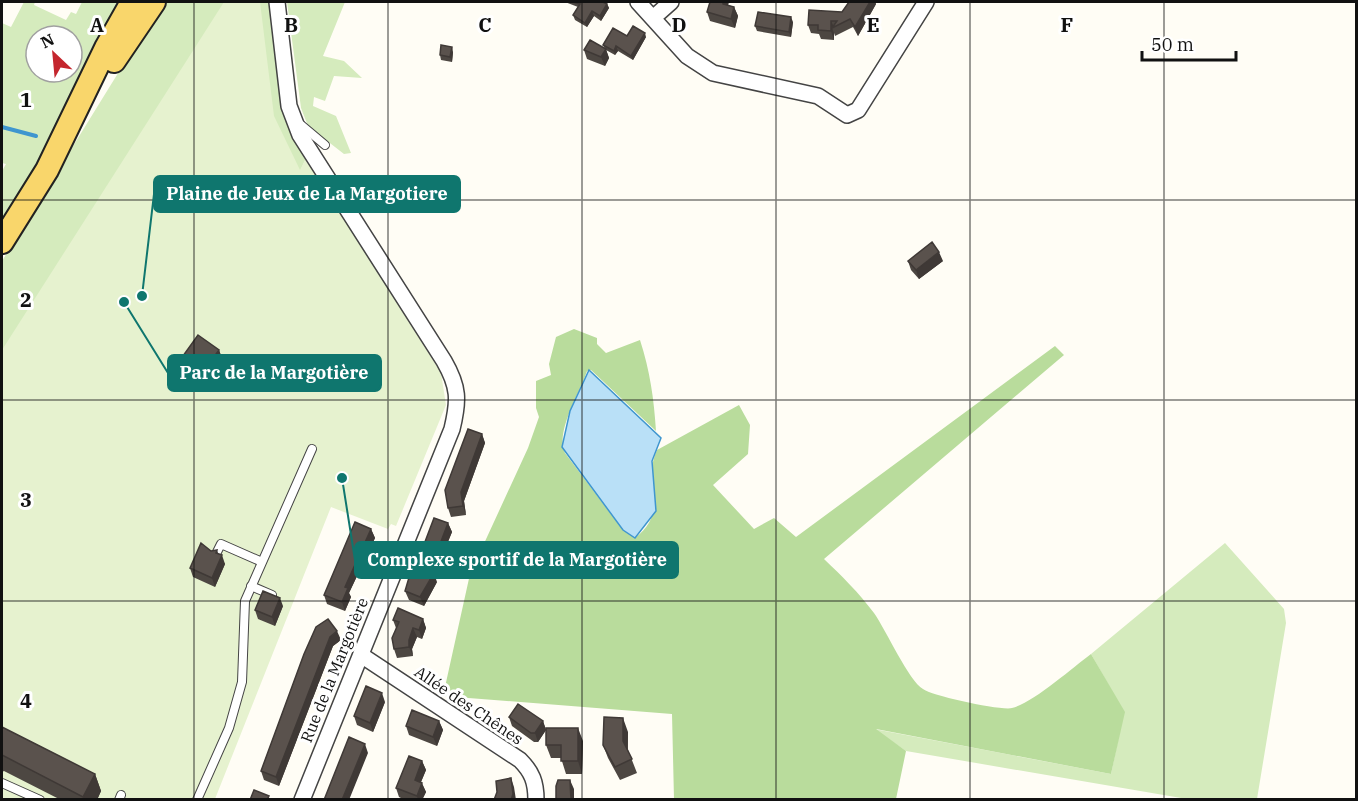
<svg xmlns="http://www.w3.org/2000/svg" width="1358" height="801" font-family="'IBM Plex Serif',serif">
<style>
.green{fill:#d5ebbd;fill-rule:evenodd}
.forest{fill:#b9dc9c}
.pitch{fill:#e6f2cf}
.water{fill:#b9e0f7;stroke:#3f96cf;stroke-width:1.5}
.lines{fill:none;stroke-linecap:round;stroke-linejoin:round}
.stream{stroke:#3f96cf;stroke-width:4}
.service-casing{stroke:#444;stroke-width:10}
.minor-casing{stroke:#444;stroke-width:18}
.primary-casing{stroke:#222;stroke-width:26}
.service{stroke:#fff;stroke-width:8}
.minor{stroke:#fff;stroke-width:15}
.primary{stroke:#f9d66b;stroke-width:22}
.wall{fill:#4d4742}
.shaded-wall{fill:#3f3936}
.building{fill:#5a524d;stroke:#3f3936;stroke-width:1.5}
.grid{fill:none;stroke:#111;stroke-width:1.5;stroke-opacity:0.55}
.labels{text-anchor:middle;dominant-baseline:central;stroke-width:6;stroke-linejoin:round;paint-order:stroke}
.street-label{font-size:16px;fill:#111;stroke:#fff}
.grid-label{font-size:20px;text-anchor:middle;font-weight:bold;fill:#111;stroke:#fff;stroke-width:6;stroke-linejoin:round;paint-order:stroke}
.leader{fill:none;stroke:#0f766e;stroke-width:2}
.callout-dot{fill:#0f766e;stroke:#fff;stroke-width:2}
.callout{fill:#0f766e;stroke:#0f766e;stroke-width:2}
.callout-label{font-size:18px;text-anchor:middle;font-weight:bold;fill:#fff}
</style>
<rect width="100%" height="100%" fill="#fffdf5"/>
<path class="green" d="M24,2H35L34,5L66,20L71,12L76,14L82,2H126L2,229V171L6,164L2,163V23L11,27ZM36,36H72V72H36Z
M162,2H271L282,110L306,158L266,250L2,486V261Z
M287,2H345L323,56L344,61L362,78L334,76L325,101L314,97L313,106L336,116L351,153L344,154L308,126L301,108Z
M1225,543L1284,609L1286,623L1257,799H1187L906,751L874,729L1111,774L1124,712L1091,654Z"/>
<path class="forest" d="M574,329L597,338V344L606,353L640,340C650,371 654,399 656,431L591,370L587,371C580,393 555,431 565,453L623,530L635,538C672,509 641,483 657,450L739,405L750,425L748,454L713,485L754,529L774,518L796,537L1055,346L1064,355L824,559C842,576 859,593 874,613C886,630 909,681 923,689C932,696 1002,711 1012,708C1033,703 1072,668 1091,654L1125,712L1111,774L876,729L906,751L896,799H674L672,714L443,696L470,574L528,448L539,417L536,408V381L551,375L549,364L556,337Z"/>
<path class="pitch" d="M224,2H260L274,116L300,170L306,158L441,373L446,405L396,526L391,524L388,529L331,507L215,799H2V350Z"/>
<path class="water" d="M589,370L661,438L652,461L656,511L635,538L623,530L562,447L570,411Z"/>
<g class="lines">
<path class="stream" d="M2,127L36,136"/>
<defs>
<path id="service" d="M300,124L325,145
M216,554L221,544L262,562
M251,586L272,595
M2,783L40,800
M119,800L121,795
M197,800L229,728L242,682L245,601L312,449"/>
<path id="minor" d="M277,2L289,106L300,135L444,361C459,387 459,400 452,429L302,800
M638,2L687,56L713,73L818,96L847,115L858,110L926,2
M653,18L671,2
M361,655L520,760C532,772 536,782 536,800"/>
<path id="primary" d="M114,61L154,2
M2,242L47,170L106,48L132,2"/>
</defs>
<use href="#service" class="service-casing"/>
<use href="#minor" class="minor-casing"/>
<use href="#primary" class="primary-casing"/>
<use href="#service" class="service"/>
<use href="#minor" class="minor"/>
<use href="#primary" class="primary"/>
</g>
<path class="wall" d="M565,2H603L607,4L609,8L601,21L594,16L587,27L575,20L573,15L578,7Z
M710,2H728V5L734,7L738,16L735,28L710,21L707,12Z
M849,2H875L876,4L858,36L853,27L835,36L834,33V40L821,39L819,34L811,33L808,25L842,12Z
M793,22L791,37L757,31L755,26Z
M627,36L646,37L633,60L618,51L615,55L606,50L609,58L605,66L587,59L584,50L605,49L603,45Z
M453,52L452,62L441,60L440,55Z
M908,261H943L919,279L911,270Z
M219,350L224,364L206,389L185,374L180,360Z
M482,434L485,443L464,501L466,515L451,517L448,508Z
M448,523L452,532L440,561L426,556L423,547Z
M371,529L375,538L349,593L351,597L345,611L327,604L324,595Z
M211,551L218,554L225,564L215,587L193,577L190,568Z
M437,582L424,606L409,600L405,591Z
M283,606L275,626L258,619L255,610Z
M423,619L426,628L422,639L417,637L412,649L413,656L397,658L394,649L396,628L393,620Z
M341,640L333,646L279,786L264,780L261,771L304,654Z
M385,702L373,732L357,725L354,716Z
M509,717L543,721L546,730L538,742H534L512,726Z
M439,721L443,730L437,746L409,735L406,726Z
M2,727L95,774L101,791L97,800H61L4,771L2,772Z
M628,732V750L637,773L620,780L608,758L603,745Z
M583,741L582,774H566L561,758H551L546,745Z
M422,761L426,770L421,782L426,792L422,800H405L399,797L396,788Z"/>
<path class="shaded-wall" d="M723,2H729L726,13L723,4Z
M870,2H875L876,4L858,36L855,27Z
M607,4L609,8L601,21L600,16Z
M734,7L738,16L735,28L731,19Z
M592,11L594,16L587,27L585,23Z
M791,17L793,22L791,37L789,32Z
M831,21L834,27L832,28L834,33V40L831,31Z
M645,33L646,37L633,60L631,56Z
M616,46L618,51L615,55L614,51Z
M452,47L453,52L452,62L450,57Z
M606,49L609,58L605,66L601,57Z
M939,252L943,261L919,279L916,270Z
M219,350L224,364L206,389L201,375Z
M482,434L485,443L464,501L466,515L463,506L461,492Z
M448,523L452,532L440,561L437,552Z
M371,529L375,538L349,593L351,597L345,611L342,602L345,587Z
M217,550L220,559L222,555L225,564L215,587L212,578Z
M434,573L437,582L424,606L420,597Z
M280,598L283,606L275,626L272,617Z
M423,619L426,628L422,639L419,630Z
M413,628L417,637L412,649L413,656L409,647V640Z
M337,631L341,640L333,646L279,786L276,777L330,637Z
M382,693L385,702L373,732L370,723Z
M623,718L628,732L627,754L623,741Z
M439,721L443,730L437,746L433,737Z
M543,721L546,730L538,742L535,733Z
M578,728L583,741L582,774L578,761Z
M365,744L368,753L349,800H342Z
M422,761L426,770L418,789L415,780Z
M95,774L101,791L97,800H84L83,797Z
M511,778L514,787L516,800H511Z
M570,780L574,789V800H571Z
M422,783L426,792L422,800H418L417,796Z"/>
<path class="building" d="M573,2H603L607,4L600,16L592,11L585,23L573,15L580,4Z
M710,2H723V4L734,7L731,19L707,12Z
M849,2H870L855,27L850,19L832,28L837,21H831V31L818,30V25H808L809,10L842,12Z
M758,12L791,17L789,32L755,26Z
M633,26L645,33L631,56L616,46L614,51L603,45L613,28L627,36Z
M590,40L606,49L601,57L584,50Z
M441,45L452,47L450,57L440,55Z
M932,242L939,252L916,270L908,261Z
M198,335L219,350L201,375L180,360Z
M468,429L482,434L461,492L463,506L448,508L445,490Z
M434,518L448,523L437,552L423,547Z
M355,522L371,529L345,587L348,588L342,602L324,595Z
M201,543L211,551L217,550L216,553L222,555L212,578L190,568Z
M413,564L434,573L420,597L405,591Z
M263,591L280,598L272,617L255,610Z
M398,608L423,619L419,630L413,628L409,640V647L394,649L392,638L399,622L393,620Z
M328,619L337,631L330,637L276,777L261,771L304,654L316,627Z
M366,686L382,693L370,723L354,716Z
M518,704L543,721L535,733H531L509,717Z
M412,710L439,721L433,737L406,726Z
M604,717L623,718V741L632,759L615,767L603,745Z
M2,727L95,774L83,797L2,755Z
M546,728H578V761H561V745H546Z
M349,737L365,744L342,800H324Z
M409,756L422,761L415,780L422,783L417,796L396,788Z
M511,778L513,794L511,800H494L497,792L496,781Z
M558,780H570L571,800H556V786Z
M254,790L269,796L267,800H250Z"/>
<path class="grid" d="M194,2V800M388,2V800M582,2V800M776,2V800M970,2V800M1164,2V800M2,200H1356M2,400H1356M2,601H1356"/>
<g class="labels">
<g class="street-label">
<text transform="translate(334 670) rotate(-68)">Rue de la Margotière</text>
<text transform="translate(469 705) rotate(34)">Allée des Chênes</text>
</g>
</g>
<g class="grid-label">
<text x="97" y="32">A</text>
<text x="291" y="32">B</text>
<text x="485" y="32">C</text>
<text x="679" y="32">D</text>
<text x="873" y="32">E</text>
<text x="1067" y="32">F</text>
<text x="26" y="107">1</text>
<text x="26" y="307">2</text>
<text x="26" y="507">3</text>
<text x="26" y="708">4</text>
</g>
<path class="leader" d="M142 296L154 194M124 302L168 373M342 478L355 560"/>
<g class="callout-dot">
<circle cx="142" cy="296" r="6"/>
<circle cx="124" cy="302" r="6"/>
<circle cx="342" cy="478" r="6"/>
</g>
<g class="callout">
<rect x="154" y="176" width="306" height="36" rx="6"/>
<rect x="168" y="355" width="213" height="36" rx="6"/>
<rect x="355" y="542" width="323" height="36" rx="6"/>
</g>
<g class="callout-label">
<text x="307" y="200">Plaine de Jeux de La Margotiere</text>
<text x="274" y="379">Parc de la Margotière</text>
<text x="517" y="566">Complexe sportif de la Margotière</text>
</g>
<rect width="1358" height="801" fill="none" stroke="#111111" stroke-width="6"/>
<g transform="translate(54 54) rotate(334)"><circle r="28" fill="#ffffff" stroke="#a0a0a0" stroke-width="1.5"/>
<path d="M0-4.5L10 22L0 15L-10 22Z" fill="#c4262e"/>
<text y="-9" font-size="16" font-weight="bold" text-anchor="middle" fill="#111111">N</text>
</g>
<path d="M1142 51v9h94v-9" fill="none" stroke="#111111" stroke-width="3"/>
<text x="1151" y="51" font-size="18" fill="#111111" stroke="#ffffff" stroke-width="4.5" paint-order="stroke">50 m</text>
</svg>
